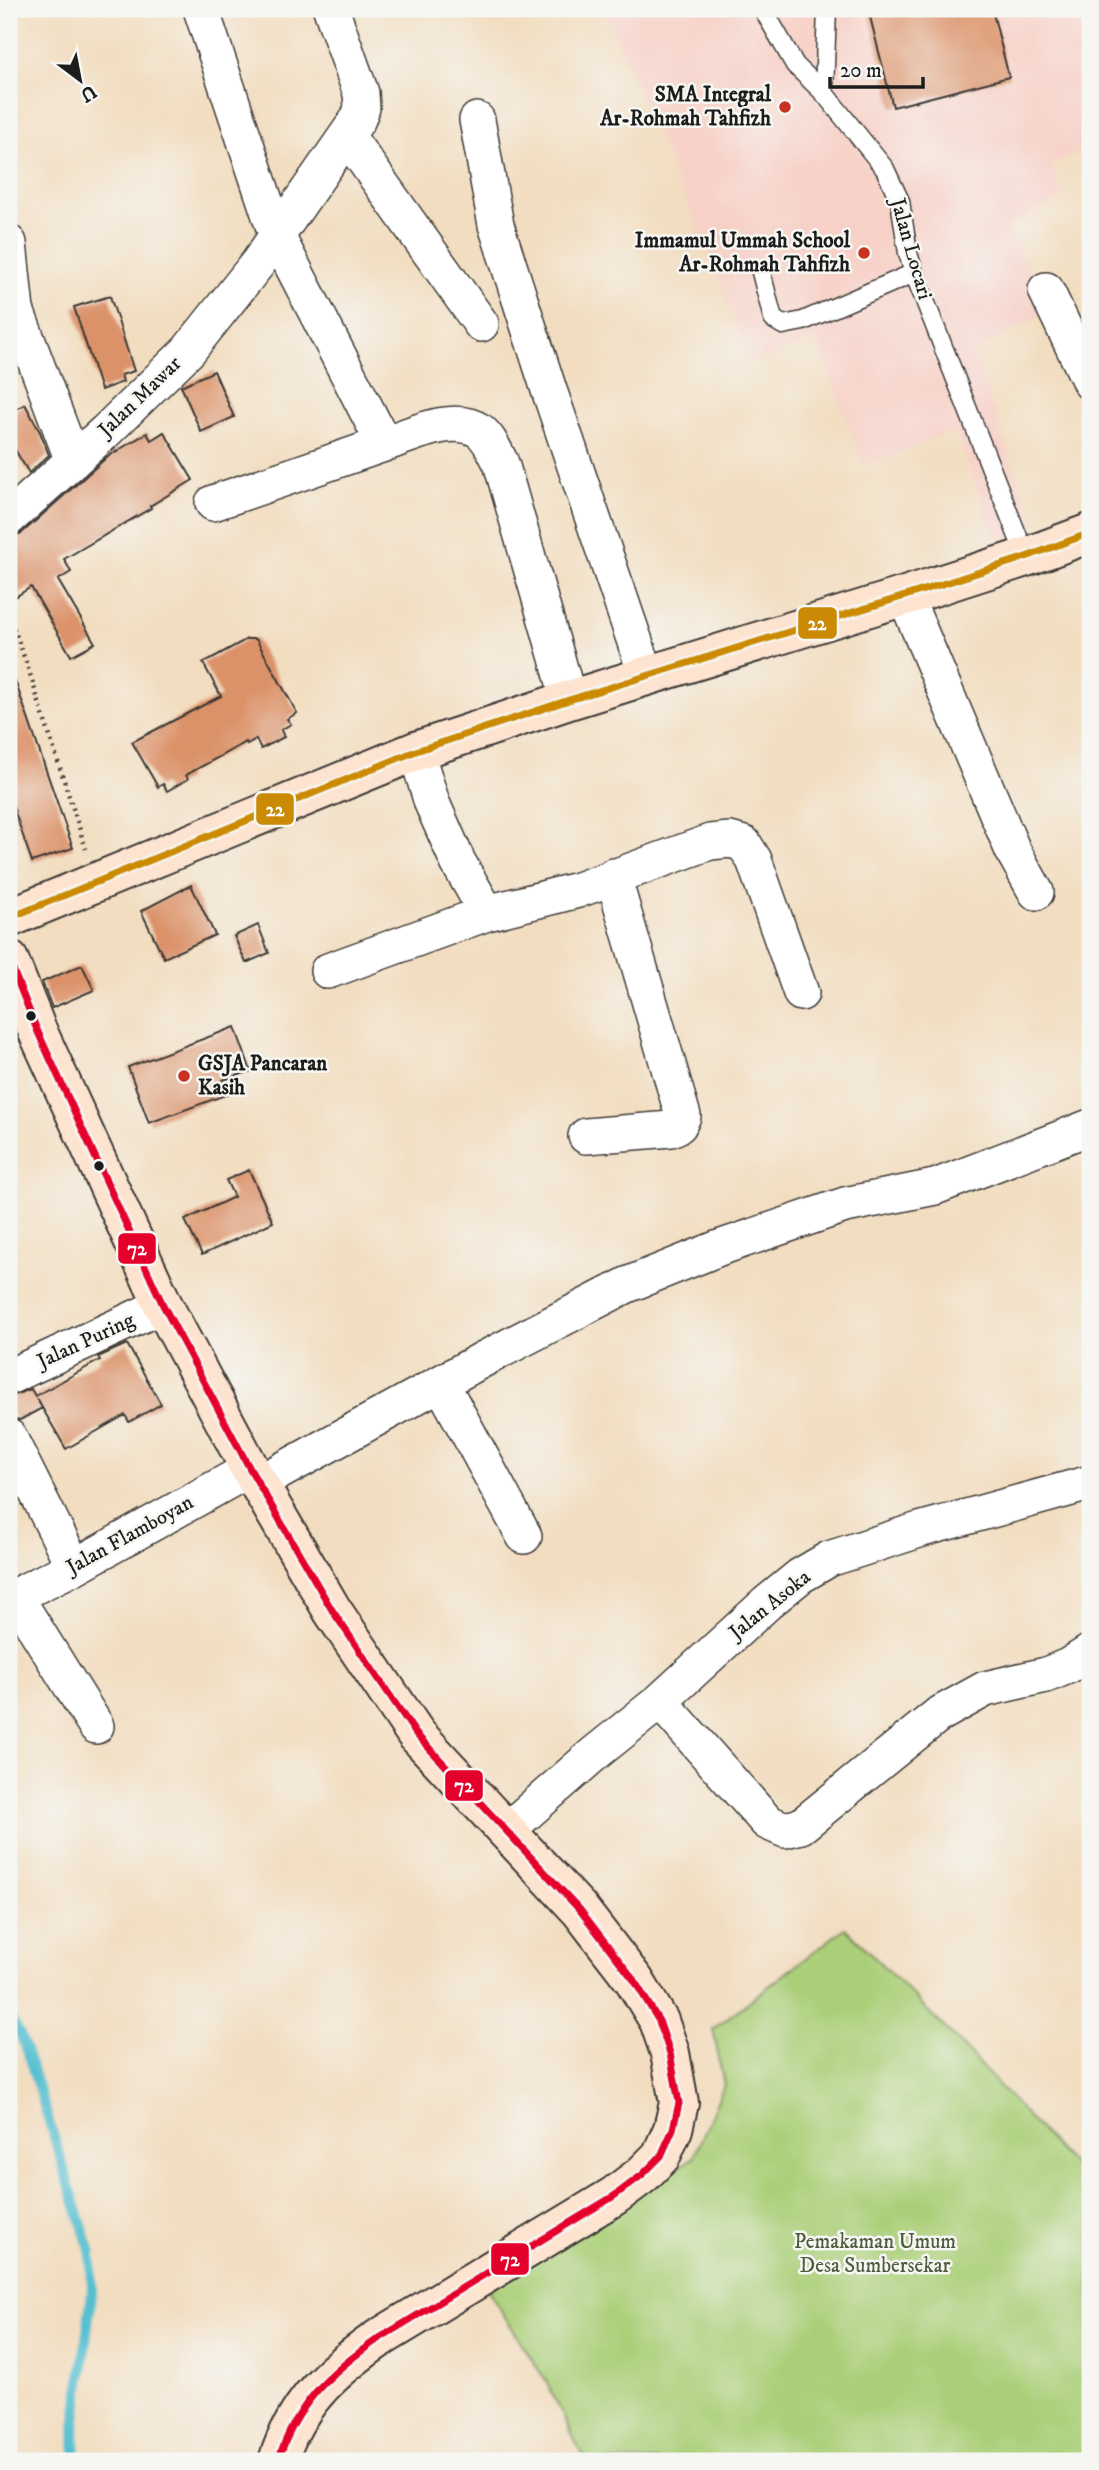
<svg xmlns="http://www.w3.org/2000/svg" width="1099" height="2470" font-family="'IM FELL DW Pica',serif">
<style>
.built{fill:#f7d1c8}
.green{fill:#abcf79;stroke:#64764a;stroke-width:2}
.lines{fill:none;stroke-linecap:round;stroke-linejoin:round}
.stream{stroke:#55bfd0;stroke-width:10}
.building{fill:#db9269}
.lane-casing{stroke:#3c3935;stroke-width:21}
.street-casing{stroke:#3c3935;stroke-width:38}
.secondary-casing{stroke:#3c3935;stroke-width:42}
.path{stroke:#3c3935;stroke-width:4.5;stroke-dasharray:2 5;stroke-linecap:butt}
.lane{stroke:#fff;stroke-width:18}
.street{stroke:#fff;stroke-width:35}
.secondary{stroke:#fde4d1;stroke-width:38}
.bus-1-casing{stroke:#f6f6f2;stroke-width:12}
.bus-2-casing{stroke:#f6f6f2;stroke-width:12}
.bus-1{stroke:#e4002b;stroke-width:7}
.bus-2{stroke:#cb8a06;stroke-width:7}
.poi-dot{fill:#c8321e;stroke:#f6f6f2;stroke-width:2.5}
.bus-dot{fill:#1c1c1c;stroke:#f6f6f2;stroke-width:2.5}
.labels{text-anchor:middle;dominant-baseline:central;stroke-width:5;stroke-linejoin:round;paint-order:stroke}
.poi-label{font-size:21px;font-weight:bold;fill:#1c1c1c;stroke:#f6f6f2;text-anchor:end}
.street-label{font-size:21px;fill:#1c1c1c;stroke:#f6f6f2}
.park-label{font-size:21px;fill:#4e5b3d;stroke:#f6f6f2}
.line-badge{stroke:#f6f6f2;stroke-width:2.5}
.badge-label{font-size:19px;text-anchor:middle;font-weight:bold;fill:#fff}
</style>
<rect width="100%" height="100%" fill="#f6f6f2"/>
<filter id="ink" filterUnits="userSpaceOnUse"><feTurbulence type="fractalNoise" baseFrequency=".0143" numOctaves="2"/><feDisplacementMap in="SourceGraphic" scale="14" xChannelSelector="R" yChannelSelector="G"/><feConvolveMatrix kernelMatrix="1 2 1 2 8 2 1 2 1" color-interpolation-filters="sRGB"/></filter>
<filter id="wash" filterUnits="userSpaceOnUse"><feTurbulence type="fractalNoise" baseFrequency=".00686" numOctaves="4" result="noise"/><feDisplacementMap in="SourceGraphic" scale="28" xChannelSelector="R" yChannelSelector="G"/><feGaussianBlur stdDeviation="1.57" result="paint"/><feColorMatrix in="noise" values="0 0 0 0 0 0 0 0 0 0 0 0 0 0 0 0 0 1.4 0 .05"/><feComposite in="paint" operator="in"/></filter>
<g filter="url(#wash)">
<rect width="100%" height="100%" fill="#f2ddc0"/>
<path class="built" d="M604,9H1090V148L1051,164L1063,196L1008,226L1047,312L973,352L1034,525L996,540L954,430L864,466L816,338L750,364L720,280Z"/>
<path class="green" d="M845,1928L955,2038L1090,2184V2461H585L547,2383L488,2290L694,2157L724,2085L713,2029Z"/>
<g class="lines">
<path class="stream" d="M9,2017L20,2034L28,2056L91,2253L92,2292L75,2428L76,2461"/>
</g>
<g id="blocks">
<path class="building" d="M868,9H992L1009,77L893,107Z
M110,296L134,371L121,375L123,382L101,390L74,307Z
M214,371L234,417L201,432L181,386Z
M25,404L40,432L49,455L29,473L9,440V414Z
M164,432L193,480L150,506L151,508L64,559L71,572L58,580L95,643L71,656L31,587L9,601V538L22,533L107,457L147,433L151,440Z
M247,639H256L297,713L287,719L291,724L281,730L284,737L261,749L256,739L247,744L246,742L186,775L188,779L167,791L163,784L158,787L132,742L221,696L203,663Z
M9,675H13L73,848L32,862L9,795Z
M191,885L215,935L164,958L141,911Z
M258,925L269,953L246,963L234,936Z
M82,965L94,990L52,1008L42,982Z
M235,1027L251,1071L223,1080L228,1094L149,1123L128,1067Z
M249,1170L273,1222L202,1255L185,1220L234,1197L226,1180Z
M127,1344L161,1404L129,1422L125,1415L66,1449L37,1399L42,1408L20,1420L15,1419L9,1407V1397L31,1389L35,1396L100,1360L98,1357Z"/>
</g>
</g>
<g filter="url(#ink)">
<use href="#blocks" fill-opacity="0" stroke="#3c3935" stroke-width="2"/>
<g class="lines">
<defs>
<path id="lane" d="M763,9L795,65L824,93L885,169L900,201L908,253L914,273L1026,557
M824,93L827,9
M761,272L773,319L783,325L803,321L914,273"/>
<path id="street" d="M201,9L276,234L384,444C411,435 454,413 480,431C490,439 495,452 501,463L569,700
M477,120L496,225L548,387L647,677
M347,136L481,324
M9,243L16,310L73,461
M1046,290L1090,382
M213,503L384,444
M9,518L105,432L188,351L258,263L358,119L362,108L361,93L331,9
M905,596L1013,851L1036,892
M416,751L432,803L458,862L487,913L578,890L710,842L730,840L744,844L754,860L801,993
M328,971L487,913
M586,1136L671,1129L679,1125L683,1116L613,876
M9,1377L163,1305
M441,1383L524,1536
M9,1437L74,1567
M259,1483L482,1360L627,1285L719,1248L845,1205L935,1187L1090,1127
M15,1596L96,1726
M9,1599L74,1567L250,1469
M660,1701L767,1822L785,1830L801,1826L938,1715L985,1689L1046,1675L1068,1666L1090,1652
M506,1831L594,1754L660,1701L767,1603L800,1576L829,1559L919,1530L1090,1483"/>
<path id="secondary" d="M9,918L416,751L569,700L905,596L1026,557L1090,533
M9,960L37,1030L163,1305L250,1469L332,1610L416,1734L580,1910L634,1980L659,2021L670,2053L679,2103L673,2129L661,2156L642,2175L614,2196L378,2339C329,2373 296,2404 278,2461"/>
</defs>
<use href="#lane" class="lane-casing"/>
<use href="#street" class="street-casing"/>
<use href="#secondary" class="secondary-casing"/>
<path class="path" d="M9,615L28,668L86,849"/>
<use href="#lane" class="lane"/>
<use href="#street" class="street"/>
<use href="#secondary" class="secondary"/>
<defs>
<path id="bus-1" d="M9,960L37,1030L163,1305L250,1469L332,1610L416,1734L580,1910L634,1980L659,2021L670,2053L679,2103L673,2129L661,2156L642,2175L614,2196L378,2339C329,2373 296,2404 278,2461"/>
<path id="bus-2" d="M9,918L416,751L569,700L905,596L1026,557L1090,533"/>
</defs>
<use href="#bus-1" class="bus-1-casing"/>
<use href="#bus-2" class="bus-2-casing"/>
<use href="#bus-1" class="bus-1"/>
<use href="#bus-2" class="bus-2"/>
</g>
</g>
<g class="poi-dot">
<circle cx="785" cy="107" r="7"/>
<circle cx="864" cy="253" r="7"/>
<circle cx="184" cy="1076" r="7"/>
</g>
<g class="bus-dot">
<circle cx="31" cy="1016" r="6"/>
<circle cx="99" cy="1166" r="6"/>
</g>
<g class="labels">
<g class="poi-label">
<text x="771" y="95">SMA Integral<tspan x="771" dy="24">Ar-Rohmah Tahfizh</tspan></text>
<text x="850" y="241">Immamul Ummah School<tspan x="850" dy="24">Ar-Rohmah Tahfizh</tspan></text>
<text x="198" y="1064" text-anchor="start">GSJA Pancaran<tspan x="198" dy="24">Kasih</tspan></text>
</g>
<g class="street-label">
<text transform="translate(911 249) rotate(74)">Jalan Locari</text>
<text transform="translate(140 397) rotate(-44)">Jalan Mawar</text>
<text transform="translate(86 1341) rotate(-25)">Jalan Puring</text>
<text transform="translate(130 1535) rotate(-29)">Jalan Flamboyan</text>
<text transform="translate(770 1605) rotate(-39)">Jalan Asoka</text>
</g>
<g class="park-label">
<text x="875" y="2242">Pemakaman Umum<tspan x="875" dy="24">Desa Sumbersekar</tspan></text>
</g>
</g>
<g class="line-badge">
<rect x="797" y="606" width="41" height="34" rx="7" fill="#cb8a06"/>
<rect x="255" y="792" width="40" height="34" rx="7" fill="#cb8a06"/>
<rect x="117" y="1232" width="40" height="33" rx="7" fill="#e4002b"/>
<rect x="444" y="1769" width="40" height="33" rx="7" fill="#e4002b"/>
<rect x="490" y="2242" width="40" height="34" rx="7" fill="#e4002b"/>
</g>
<g class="badge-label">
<text x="817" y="630">22</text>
<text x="275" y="816">22</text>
<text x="137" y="1255">72</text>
<text x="464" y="1792">72</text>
<text x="510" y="2266">72</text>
</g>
<rect width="1099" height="2470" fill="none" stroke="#f6f6f2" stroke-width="35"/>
<g transform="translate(80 80) rotate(148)" stroke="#f6f6f2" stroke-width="5" paint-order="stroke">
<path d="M0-5L12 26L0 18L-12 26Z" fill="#1c1c1c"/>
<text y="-10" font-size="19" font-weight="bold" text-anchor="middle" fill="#1c1c1c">U</text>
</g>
<path d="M830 77v10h93v-10" fill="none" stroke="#1c1c1c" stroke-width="3.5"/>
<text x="840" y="77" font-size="21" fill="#1c1c1c" stroke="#f6f6f2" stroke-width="5" paint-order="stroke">20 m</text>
</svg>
